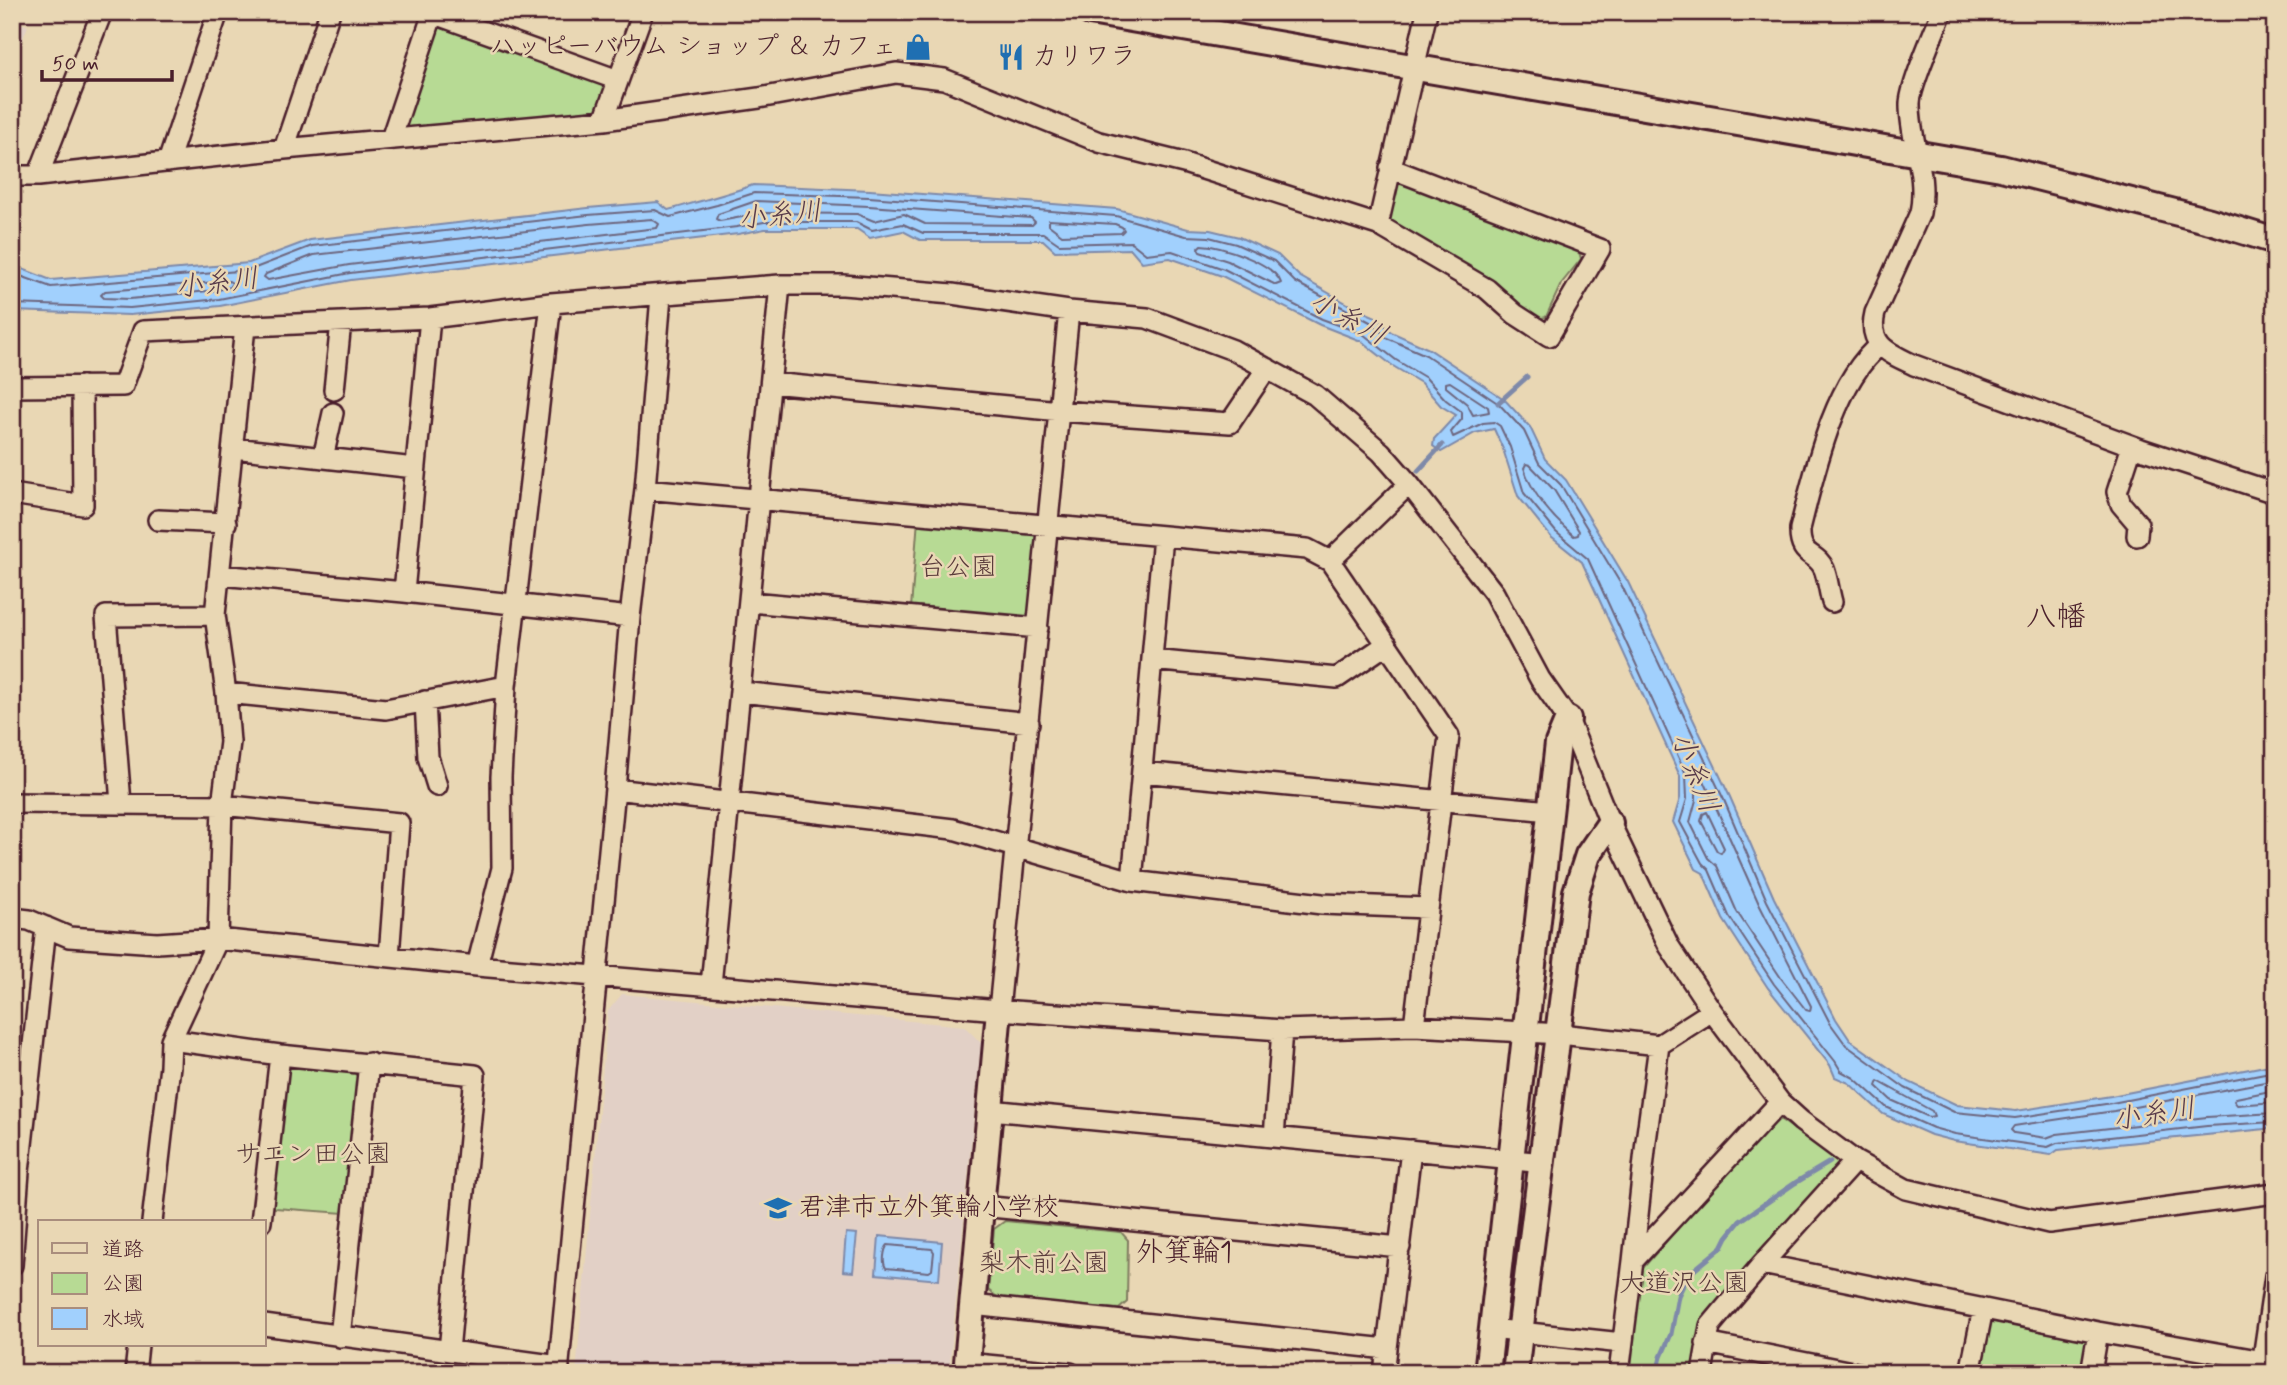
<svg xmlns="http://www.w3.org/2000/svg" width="2287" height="1385" font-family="Mynerve,'Klee One',sans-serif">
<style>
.built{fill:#e2d0c6}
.green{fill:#b7da94;stroke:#807c60;stroke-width:2}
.water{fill:#a1d0fd;stroke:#7e89a9;stroke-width:2}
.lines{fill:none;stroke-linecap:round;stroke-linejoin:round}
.shore{stroke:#6d667f;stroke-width:2}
.stream{stroke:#7e89a9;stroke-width:5}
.minor-casing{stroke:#4a1f2b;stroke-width:24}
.tertiary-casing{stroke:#4a1f2b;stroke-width:30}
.minor{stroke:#e9d7b4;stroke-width:19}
.tertiary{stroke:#e9d7b4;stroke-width:24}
.labels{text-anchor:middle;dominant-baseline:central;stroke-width:5;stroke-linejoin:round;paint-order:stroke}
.poi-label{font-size:26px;fill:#4a1f2b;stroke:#e9d7b4;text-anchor:start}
.park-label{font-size:26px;fill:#5a3b3b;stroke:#e9d7b4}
.water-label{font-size:28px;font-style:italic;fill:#573a4a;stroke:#e9d7b4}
.neighbourhood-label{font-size:28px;fill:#4a1f2b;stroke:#e9d7b4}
.quarter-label{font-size:30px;fill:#4a1f2b;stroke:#e9d7b4}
</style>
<rect width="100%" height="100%" fill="#e9d7b4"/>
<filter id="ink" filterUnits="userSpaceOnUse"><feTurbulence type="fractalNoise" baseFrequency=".0143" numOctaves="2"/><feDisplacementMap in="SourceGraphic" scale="14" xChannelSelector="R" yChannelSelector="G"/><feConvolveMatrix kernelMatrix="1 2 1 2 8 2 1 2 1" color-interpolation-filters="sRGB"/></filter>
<g filter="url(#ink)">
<path class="built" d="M12,12H24L20,23L28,26L12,65Z
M622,994L964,1026L981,1043L949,1373H576L608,1011Z"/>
<path class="green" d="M443,24L607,85L602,108L596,113L405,130L401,125L435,28Z
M1405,180L1578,248L1581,259L1561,284L1546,317L1533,320L1390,223L1387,214L1395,183Z
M918,519L1040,531L1032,611L1025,618L911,608Z
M291,1062L354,1071L358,1078L344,1213L275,1208L271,1204L284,1069Z
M1774,1119L1781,1120L1836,1158L1841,1164L1704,1324L1698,1373H1628L1642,1269Z
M1005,1221L1121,1232L1128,1240L1127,1302L1119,1309L1001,1300L988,1290L994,1229Z
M1993,1319L2085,1338L2090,1344L2084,1373H1978L1988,1322Z"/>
<path class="water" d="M753,185L870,190L1117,209L1188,229L1210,230L1239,237L1278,255L1299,276L1355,308L1376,317L1391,332L1429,349L1504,399L1530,427L1545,459L1566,480L1628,582L1730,797L1774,898L1836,1019L1850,1040L1909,1082L1957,1105L2016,1111L2111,1096L2275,1064V1128L2058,1150L2051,1155L1954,1141L1931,1135L1883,1114L1849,1083L1835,1077L1830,1065L1768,988L1723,919L1703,873L1696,869L1673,822L1680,798V776L1582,562L1551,537L1518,496L1503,449L1494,429L1475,433L1441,452L1433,446L1434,439L1456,415L1441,406L1421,383L1393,366L1361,341L1320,325L1222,276L1170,258L1142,262L1131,249L1055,251L1043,240H920L903,231L870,238L857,229H765L738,234L351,280L220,306L130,315L12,311V265L51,280L249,263L310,240L588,208L658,202L668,210C697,202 725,195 753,185Z
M846,1233L857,1234L853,1272L843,1271Z
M879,1236L942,1242L939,1280L876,1274Z"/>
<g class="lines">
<path class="shore" d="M756,201L869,206L1031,218L1035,222L1032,225L925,224L904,214L874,221L857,214L764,213L720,221L716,219L718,214Z
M652,219L659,224L657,228L349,265L268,280L264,277L266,274L314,255L589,224Z
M1049,220L1115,224L1122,227L1124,230L1121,233L1062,235L1049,225Z
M1201,245C1222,246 1274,263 1281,283L1276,285L1228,261L1200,252L1198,248Z
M12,273L51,287L250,270L312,246L588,215L655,210L670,217L717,205L754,193L869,197L1116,216L1186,236L1209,237L1236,244L1274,261L1295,282L1372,323L1387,338L1426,355L1499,404L1524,431L1539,463L1561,485L1622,586L1724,800L1767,901L1830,1023L1846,1045L1905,1088L1954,1112L2015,1118L2112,1103L2275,1071
M229,281L232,283L231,287L218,290L130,299L104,298L101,295L105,291Z
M12,304L130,308L219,299L350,273L737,227L764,222H856L872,230L903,224L923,233H1043L1059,244L1131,242L1146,254L1172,251L1224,269L1322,319L1363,334L1396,360L1426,378L1446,400L1462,412V419L1451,432L1453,437L1483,423L1494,422L1500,426L1510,447L1524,493L1556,532L1588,559L1686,774L1687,799L1680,822L1702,863L1709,870L1729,916L1774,984L1835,1061L1841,1071L1854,1078L1886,1107L1933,1128L1955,1134L2048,1147L2057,1143L2207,1126L2275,1122
M1450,382L1488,407L1489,412L1473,415L1467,404L1446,387V383Z
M1526,464L1530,465L1554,490L1579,531L1578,535L1574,536C1553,518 1532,494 1524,468Z
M1698,774L1702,776L1759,904L1811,1006L1810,1011L1806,1010L1781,978L1737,912L1717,866L1708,858L1690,822L1696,800V777Z
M1707,812L1724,848L1721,853L1717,851L1701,821L1703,814Z
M2275,1080L2114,1111L2014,1126L2011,1130L2014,1133L2046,1138L2057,1134L2207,1117L2275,1113
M1878,1081L1932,1111L1934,1116L1929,1117L1891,1100L1876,1086Z
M2275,1090L2236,1098L2234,1101L2237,1105L2275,1102
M888,1245L932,1249L934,1252L932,1270L929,1272L886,1268C882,1263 884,1249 888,1245Z"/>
<path class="stream" d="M1498,403L1527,377
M1418,471L1442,445
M1657,1373L1661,1357L1671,1334L1678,1296L1688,1275L1722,1247L1727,1237L1740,1221L1795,1183L1830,1162"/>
<defs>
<path id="minor" d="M429,12L618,80
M1942,12C1935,30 1909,89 1910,105C1910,143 1928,173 1920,213L1875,313C1867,345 1889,353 1914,365L2141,449L2275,493
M604,120L643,12
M391,139L433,13
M284,149L330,12
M168,162L218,12
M12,173L21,176H38L284,149L604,120L759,98L896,73L944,79L1099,142L1184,163L1378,225L1487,289L1515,314L1549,336L1600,249L1390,168
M38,176L102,12
M1378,225L1427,12
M771,383L1060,411L1230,423L1267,368
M12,387L123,386L143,331L430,318L551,303L780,285H843L952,294L1069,311L1147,318L1233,350L1315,395L1381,452L1409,484L1494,593L1540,679L1568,719L1610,823L1669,946L1712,1011L1780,1102L1801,1121L1855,1161L1906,1189L2049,1223L2275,1193
M334,390L341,322
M2132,446L2117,492L2121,504L2138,524L2137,536
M233,448L415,468
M323,458L333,413
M645,489L1307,549L1330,561L1449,736L1414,1026
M12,494L83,505L82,386
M158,520L226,523
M1330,561L1409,484
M220,575L404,592L630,617
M404,592L430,318
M750,602L1038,628
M1832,602C1829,592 1828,579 1824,569C1817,551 1799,559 1800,529C1814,474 1834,381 1880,345
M1152,660L1337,678L1387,644
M741,692L1029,723
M226,693L386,709L506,686
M425,701L428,757L437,786
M1142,772L1550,811
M615,789L953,829L1132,881L1322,904L1428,908
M12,803L222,805L399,823L389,956
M121,803L106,616L215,615
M1132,881L1163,536
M12,918L29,920L69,937L157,943L218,939L477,966L999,1010L1282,1030L1414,1026L1560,1034L1659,1045
M477,966L502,868L501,777L506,686L551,303
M711,985L780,285
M999,1010L1069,311
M171,1040L280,1055L475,1075L449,1351
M990,1110L1544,1163
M1274,1137L1282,1030
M981,1206L1400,1247
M152,1222L170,1066L171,1040L218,939L222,805L230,742L226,693L215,615L245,327
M261,1222L280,1055
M1633,1261L1646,1141L1659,1045L1712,1011
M1762,1264L2098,1332L2275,1363
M12,1265L19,1172L46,927
M972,1305L1387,1349
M264,1325L559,1366
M1491,1329L1622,1343
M340,1337L369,1063
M1706,1343L1857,1373
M966,1363L1070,1373
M2261,1372L2275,1276
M135,1373L138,1345
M558,1373L615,789L630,617L645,489L661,296
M1384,1373L1411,1150
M1619,1373L1633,1261L1780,1102
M1702,1373L1710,1326L1762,1264L1855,1161
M1970,1373L1983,1309
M2091,1373L2098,1332"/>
<path id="tertiary" d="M1090,12L2001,168L2210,221L2275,241
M966,1373L999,1010
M1487,1373L1558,743L1568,719
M1515,1373L1576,892L1588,855L1610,823"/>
</defs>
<use href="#minor" class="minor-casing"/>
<use href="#tertiary" class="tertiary-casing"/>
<use href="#minor" class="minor"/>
<use href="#tertiary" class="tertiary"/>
</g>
</g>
<defs>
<symbol id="shop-bare" viewBox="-9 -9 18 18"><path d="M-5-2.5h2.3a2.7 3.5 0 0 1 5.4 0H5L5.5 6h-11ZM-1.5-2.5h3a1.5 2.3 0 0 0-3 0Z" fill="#1f6fb2" stroke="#e9d7b4" stroke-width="2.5" paint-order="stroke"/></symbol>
<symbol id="restaurant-bare" viewBox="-9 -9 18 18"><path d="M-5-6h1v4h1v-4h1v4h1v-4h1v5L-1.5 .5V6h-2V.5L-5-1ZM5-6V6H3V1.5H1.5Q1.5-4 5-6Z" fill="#1f6fb2" stroke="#e9d7b4" stroke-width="2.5" paint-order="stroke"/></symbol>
<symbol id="school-bare" viewBox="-9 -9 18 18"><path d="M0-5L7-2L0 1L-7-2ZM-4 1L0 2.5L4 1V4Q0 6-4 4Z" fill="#1f6fb2" stroke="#e9d7b4" stroke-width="2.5" paint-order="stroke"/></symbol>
</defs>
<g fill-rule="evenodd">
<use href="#shop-bare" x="899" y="28" width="38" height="38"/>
<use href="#restaurant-bare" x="992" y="38" width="38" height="38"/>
<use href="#school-bare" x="759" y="1189" width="38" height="38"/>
</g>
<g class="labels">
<g class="poi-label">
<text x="897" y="47" text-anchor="end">ハッピーバウム ショップ ＆ カフェ</text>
<text x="1032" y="57">カリワラ</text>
<text x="799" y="1208">君津市立外箕輪小学校</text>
</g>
<g class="park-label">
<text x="958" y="568">台公園</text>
<text x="313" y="1155">サエン田公園</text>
<text x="1044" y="1264">梨木前公園</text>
<text x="1684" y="1284">大道沢公園</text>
</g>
<g class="water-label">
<text transform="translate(780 216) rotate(-6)">小糸川</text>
<text transform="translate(217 284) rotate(-7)">小糸川</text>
<text transform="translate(1348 319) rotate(28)">小糸川</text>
<text transform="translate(1694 773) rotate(68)">小糸川</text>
<text transform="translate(2154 1115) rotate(-9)">小糸川</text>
</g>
<g class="neighbourhood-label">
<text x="1184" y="1253">外箕輪1</text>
</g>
<g class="quarter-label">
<text x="2056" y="617">八幡</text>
</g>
</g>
<rect width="2287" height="1385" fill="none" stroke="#e9d7b4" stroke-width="42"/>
<rect x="21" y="21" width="2245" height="1343" fill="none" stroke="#4a1f2b" stroke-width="2.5" filter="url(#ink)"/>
<rect x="38" y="1220" width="228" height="126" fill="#e9d7b4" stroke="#a98d7d" stroke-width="2"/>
<rect x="52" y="1243" width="35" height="10" fill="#e9d7b4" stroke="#a98d7d" stroke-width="2"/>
<text x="102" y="1256" font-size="21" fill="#4a1f2b">道路</text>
<rect x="52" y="1273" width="35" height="21" fill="#b7da94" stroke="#a98d7d" stroke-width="2"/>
<text x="102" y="1290" font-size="21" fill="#4a1f2b">公園</text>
<rect x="52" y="1308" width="35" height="21" fill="#a1d0fd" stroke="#a98d7d" stroke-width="2"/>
<text x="102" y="1326" font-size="21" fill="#4a1f2b">水域</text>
<path d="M42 70v10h130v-10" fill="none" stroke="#4a1f2b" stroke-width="3.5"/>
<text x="52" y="70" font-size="21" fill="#4a1f2b" stroke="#e9d7b4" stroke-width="5" paint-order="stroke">50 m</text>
</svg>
